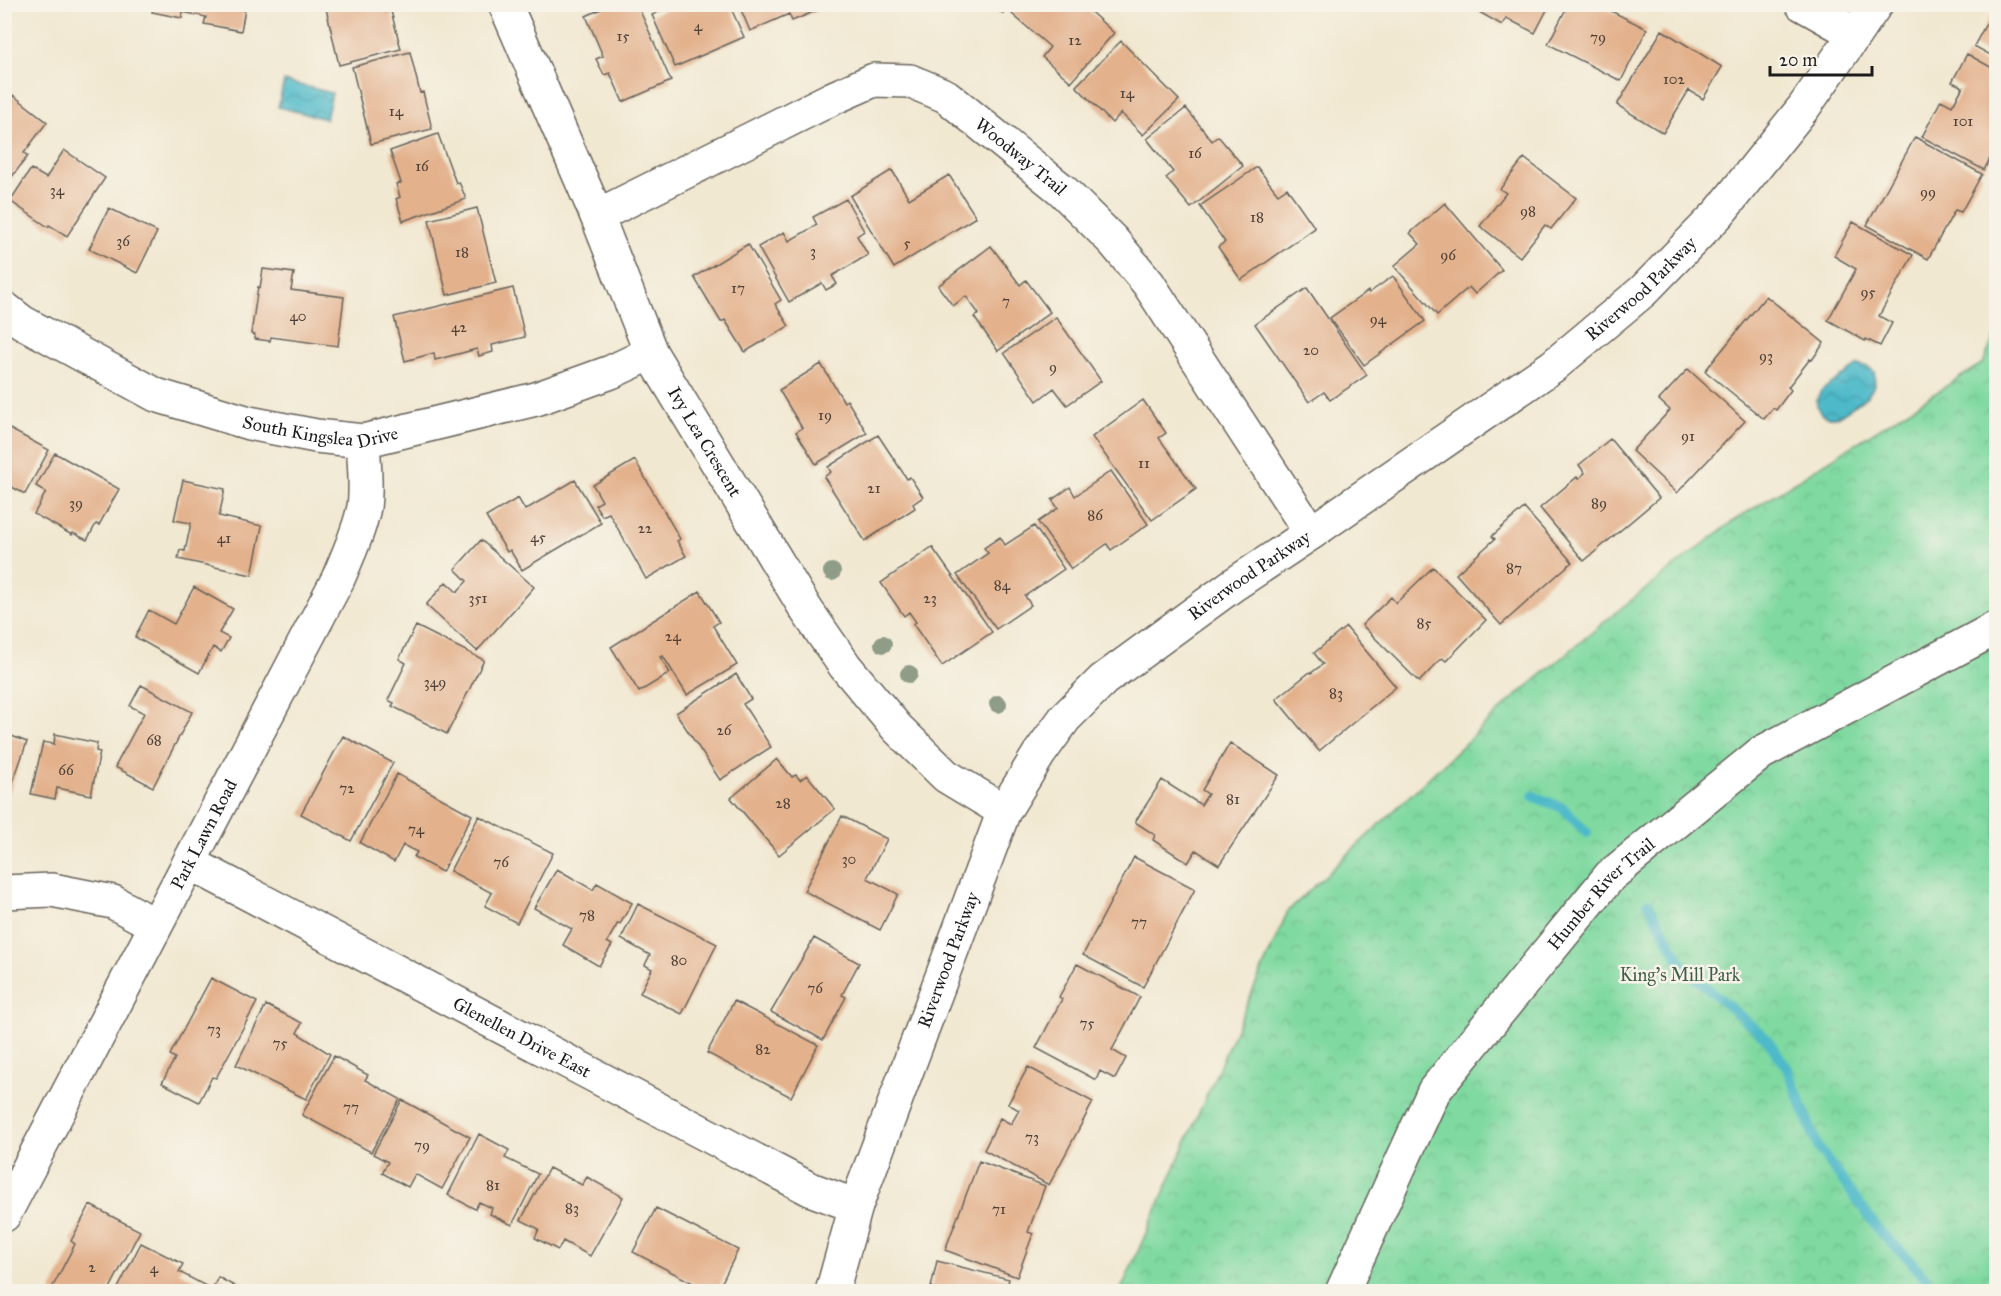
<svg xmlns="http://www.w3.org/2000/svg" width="2001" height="1296" font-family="'IM FELL Great Primer',serif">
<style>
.park{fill:url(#park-crowns);stroke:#4e7a5e;stroke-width:1.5}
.water{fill:url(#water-waves);stroke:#346a72;stroke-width:1.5}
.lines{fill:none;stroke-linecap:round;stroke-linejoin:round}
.stream{stroke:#4db9c9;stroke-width:10}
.building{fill:#e3b18c}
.minor-casing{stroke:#67635b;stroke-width:36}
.minor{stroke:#fff;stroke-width:33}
.tree{fill:#8f9c87}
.labels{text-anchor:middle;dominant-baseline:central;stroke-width:5;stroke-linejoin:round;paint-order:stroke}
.number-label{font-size:15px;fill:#4e4138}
.street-label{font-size:18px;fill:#1c1c1c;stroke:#f7f3e8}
.park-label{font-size:18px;fill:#3f5e4a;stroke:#f7f3e8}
</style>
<defs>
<pattern id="park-crowns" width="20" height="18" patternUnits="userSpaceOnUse" patternTransform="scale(1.5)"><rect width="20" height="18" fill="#7fd9a0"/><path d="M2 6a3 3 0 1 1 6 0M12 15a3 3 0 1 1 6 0" fill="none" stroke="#6dba89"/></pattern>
<pattern id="water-waves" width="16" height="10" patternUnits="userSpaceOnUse" patternTransform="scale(1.5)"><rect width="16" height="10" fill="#4db9c9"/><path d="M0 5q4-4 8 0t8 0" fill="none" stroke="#439eac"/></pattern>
</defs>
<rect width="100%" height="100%" fill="#f7f3e8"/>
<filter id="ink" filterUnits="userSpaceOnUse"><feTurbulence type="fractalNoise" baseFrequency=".0167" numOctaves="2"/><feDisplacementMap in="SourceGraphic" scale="12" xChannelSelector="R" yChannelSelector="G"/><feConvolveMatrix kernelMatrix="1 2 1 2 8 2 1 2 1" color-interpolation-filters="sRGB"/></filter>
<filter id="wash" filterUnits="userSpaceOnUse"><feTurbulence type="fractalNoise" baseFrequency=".008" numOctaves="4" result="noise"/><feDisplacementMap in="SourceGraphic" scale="24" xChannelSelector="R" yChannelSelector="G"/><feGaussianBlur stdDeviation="1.35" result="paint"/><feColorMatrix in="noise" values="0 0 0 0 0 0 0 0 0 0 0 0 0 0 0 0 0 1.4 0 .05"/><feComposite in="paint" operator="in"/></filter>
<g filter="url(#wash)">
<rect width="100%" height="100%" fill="#f1e8d1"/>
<path class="park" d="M1996,333V1291L1120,1292L1288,911L1511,700L1620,609L1733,521L1983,363Z"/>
<path class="water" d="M284,81L332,93L326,119L278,107Z
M1858,365L1868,367L1874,372C1879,396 1856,403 1839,416C1821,421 1811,407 1821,391Z"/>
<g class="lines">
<path class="stream" d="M1533,796L1563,808L1587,833
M1648,903L1684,968L1766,1038L1786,1066L1818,1147L1881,1233L1909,1259L1937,1292"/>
</g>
<g id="blocks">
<path class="building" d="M154,4H246L241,31L204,24L206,17L183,12L182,18L152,12Z
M325,4H383L385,12L391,11L401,49L339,65Z
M612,4H637L671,81L623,102L610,73L604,75L596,59L603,56L586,16Z
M675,4H729L744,37L675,67L652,15Z
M979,4H1005L1003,13Z
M1021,4H1082L1114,33L1071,82L1042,57L1050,47L1012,14Z
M1478,4H1550L1535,33L1506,18L1502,25L1479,12L1482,7Z
M739,5H830L792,21L789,14L750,31Z
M1568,5H1607L1605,8L1647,29L1621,81L1548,44Z
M1993,11L1996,13V58L1974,46Z
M1662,30L1722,67L1703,99L1689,90L1663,133L1617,105Z
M1121,41L1179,100L1143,135L1121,113L1112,123L1076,86Z
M410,52L420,93L423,92L432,129L371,144L352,67Z
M1967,54L1996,70V147L1984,170L1922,137L1941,100L1952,106L1963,87L1952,82Z
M13,95L47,122L24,153L28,156L4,187V106Z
M1186,108L1212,141L1218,136L1243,166L1191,208L1166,178L1173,172L1147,139Z
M438,134L456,183L459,182L466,199L403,221L396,199L400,197L396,184L401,183L390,151Z
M1915,137L1982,174L1961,212L1955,210L1928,259L1867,225Z
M64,150L105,178L67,236L49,225L48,227L10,201L31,169L46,178Z
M1524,158L1576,198L1551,229L1545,225L1520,257L1480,226L1506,193L1500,189Z
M1257,167L1278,194L1287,188L1315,228L1241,280L1218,247L1225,242L1200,206Z
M892,170L909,199L949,175L976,217L894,268L850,196Z
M846,199L864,231L857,236L868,255L832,276L837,284L826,290L822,283L789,302L758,247L784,232L789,241L817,225L813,217Z
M1445,203L1502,270L1475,294L1469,287L1437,315L1394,266L1420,244L1410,233Z
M109,208L157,232L137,273L89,249Z
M477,208L496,283L447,295L429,220Z
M1853,222L1913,255L1879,316L1892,323L1880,346L1866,339L1865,341L1828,320L1856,269L1834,256Z
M748,244L781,300L775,304L789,326L745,352L725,320L721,322L694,277Z
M991,246L1020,285L1026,280L1050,312L998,351L974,317L979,314L966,296L953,306L938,286Z
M263,269L294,273L291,290L344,297L338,346L271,337L270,341L255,339V335L251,334L258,287L260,288Z
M1393,276L1425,321L1364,365L1330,318L1368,291L1369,293Z
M513,288L525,337L492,345L493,352L479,356L477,349L435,360L434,353L405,361L394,317Z
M1307,288L1367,375L1330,400L1324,392L1309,402L1255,324Z
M1766,296L1824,343L1812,360L1810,359L1788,387L1791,390L1776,410L1773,408L1764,419L1705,371Z
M1056,317L1101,381L1067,405L1054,388L1037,401L1004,353Z
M821,364L844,402L847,400L867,433L816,464L796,432L802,428L779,390Z
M1688,369L1745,421L1677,493L1632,451L1670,410L1659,400Z
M1143,400L1166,433L1159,438L1196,489L1152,520L1092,437Z
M6,427L49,450L25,494L4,483Z
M878,435L907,479L910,477L923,497L913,504L915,508L865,541L824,477L831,472L828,467Z
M1610,439L1659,498L1584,561L1540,508L1577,477L1578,479L1585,473L1579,465Z
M55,453L119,489L99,525L96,524L87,540L73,533L72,535L34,514L46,492L36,486Z
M635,460L680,539L677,541L686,556L646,579L609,513L602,516L595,505L602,501L593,485Z
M1111,471L1148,524L1111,550L1107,544L1071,569L1038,522L1058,508L1052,500L1070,487L1075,496Z
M183,480L225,489L219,516L262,526L252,575L178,559L180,550L185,551L191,523L174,520Z
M575,480L601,523L522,570L510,550L507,552L486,517L518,498L525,510Z
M1524,508L1572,562L1501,625L1456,574L1495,539L1492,536Z
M1034,526L1064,569L1025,596L1031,605L996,629L957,575L988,553L984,548L1000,537L1005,545Z
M481,540L534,587L477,651L426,605L446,582L457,592L467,581L455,569Z
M932,547L992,632L942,666L913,624L916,622L909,612L904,616L881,583Z
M1433,567L1486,620L1446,661L1442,658L1419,682L1362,625L1391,597L1396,603Z
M194,587L233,609L219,633L229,638L221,652L213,647L199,673L135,637L149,610L174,624Z
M700,591L719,622L713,626L737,665L687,695L663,656L660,657L670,673L639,692L611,647Z
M416,626L484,660L447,734L392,706L394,703L388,700L406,663L399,659Z
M1346,627L1396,687L1319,751L1276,699L1310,672L1311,673L1323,664L1314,653Z
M736,674L751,699L743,704L771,747L720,780L676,713Z
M141,685L192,712L153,787L115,767L144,713L130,706Z
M4,733L27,742L8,796L4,795Z
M55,734L97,743L96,751L100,752L91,795L57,788L55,799L31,794L43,742L54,744Z
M343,736L393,763L351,841L301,814Z
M1230,743L1279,775L1219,865L1196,850L1188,863L1153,840L1155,835L1135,822L1162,780L1201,805L1208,794L1202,790Z
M777,759L792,777L796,775L800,780L807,775L835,809L779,855L731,798Z
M397,774L472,815L442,872L414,857L417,852L403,845L394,862L360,843Z
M479,816L553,853L517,923L485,906L492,893L450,871Z
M842,816L887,839L867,878L898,894L880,930L804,891Z
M1134,857L1195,889L1143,987L1083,955Z
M557,869L593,890L597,883L632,903L620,924L618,923L607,942L612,945L599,966L563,945L572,929L534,908Z
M638,904L717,944L682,1014L640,993L652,969L645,965L650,955L621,939Z
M814,938L859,963L842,995L846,997L823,1040L771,1012Z
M1077,964L1140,997L1112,1050L1126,1058L1115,1079L1100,1071L1096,1080L1036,1048L1062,999L1059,997Z
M211,978L257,1002L216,1078L212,1077L199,1102L162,1083L175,1058L170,1055Z
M734,1001L818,1045L791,1097L707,1053Z
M266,1005L302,1023L297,1033L330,1054L306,1099L236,1065Z
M334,1056L368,1075L365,1080L400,1099L371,1152L302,1115Z
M1028,1067L1093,1102L1049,1185L984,1150L1000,1118L1011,1124L1019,1110L1008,1104Z
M402,1100L470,1137L442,1189L415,1174L408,1187L382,1173L388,1162L373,1154Z
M479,1134L509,1150L505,1158L538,1174L512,1225L490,1214L492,1208L479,1202L475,1209L448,1195Z
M979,1161L1045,1186L1028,1232L1033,1234L1017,1277L945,1250Z
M549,1168L582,1185L587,1177L623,1197L590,1256L563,1241L558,1250L535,1238L539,1229L521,1220Z
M90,1205L140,1231L108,1292H53L51,1290L75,1244L71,1241Z
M656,1208L738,1250L717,1292H710L633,1252Z
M141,1243L183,1264L179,1272L208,1287L206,1292H116Z
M937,1261L1009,1279L1006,1292H930Z
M218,1277L245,1292H211Z
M664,1287L677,1291V1292H663Z"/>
</g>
</g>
<g filter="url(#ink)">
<use href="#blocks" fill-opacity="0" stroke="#67635b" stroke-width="1.5"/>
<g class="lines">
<defs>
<g id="minor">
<path id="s1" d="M505,4L597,216L651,353L807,611L845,666L897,728L946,776L1004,811"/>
<path d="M1802,4L1855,34"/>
<path id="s2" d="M597,216L833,98L874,80L910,81L946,96L1062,190L1113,241L1148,283L1311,533"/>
<path id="s3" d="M4,308L22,322L156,395L249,423L316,436L363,441L536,399L611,372L651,353"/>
<path id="s4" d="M190,863L810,1189L856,1206"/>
<path d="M4,892L52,890L113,902L155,925"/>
<path id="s5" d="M4,1215L338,579C348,555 359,532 364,507C367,486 364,463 363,441"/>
<path id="s6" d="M832,1292L856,1206L1004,811L1039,754L1065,718L1103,680L1233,585L1311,533L1553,366L1643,291L1719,213L1759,163L1804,107L1876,4"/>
<path id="s7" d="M1342,1292L1434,1091L1610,876L1761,753L1996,628"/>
</g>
</defs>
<use href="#minor" class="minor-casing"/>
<use href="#minor" class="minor"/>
</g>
<g class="tree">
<circle cx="832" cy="572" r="9"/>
<circle cx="883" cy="644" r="9"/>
<circle cx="909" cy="674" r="9"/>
<circle cx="998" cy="704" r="9"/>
</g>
</g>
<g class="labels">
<g class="number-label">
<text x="698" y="26">4</text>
<text x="623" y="36">15</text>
<text x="1598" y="37">79</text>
<text x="1075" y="40">12</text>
<text x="1674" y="79">102</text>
<text x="1127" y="93">14</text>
<text x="396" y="111">14</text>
<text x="1963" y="121">101</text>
<text x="1195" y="153">16</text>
<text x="422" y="166">16</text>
<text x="57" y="190">34</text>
<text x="1928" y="192">99</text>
<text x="1528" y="211">98</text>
<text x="1257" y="217">18</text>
<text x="123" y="241">36</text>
<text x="907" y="243">5</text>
<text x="813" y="251">3</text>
<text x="462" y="252">18</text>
<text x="1448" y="255">96</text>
<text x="738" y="288">17</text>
<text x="1868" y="292">95</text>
<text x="1006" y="301">7</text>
<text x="298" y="316">40</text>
<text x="1378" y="319">94</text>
<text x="459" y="327">42</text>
<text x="1311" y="350">20</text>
<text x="1766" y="356">93</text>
<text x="1053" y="367">9</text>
<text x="825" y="415">19</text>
<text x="1688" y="436">91</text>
<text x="1144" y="463">11</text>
<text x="874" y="488">21</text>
<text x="76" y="503">39</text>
<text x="1599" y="503">89</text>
<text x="1095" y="515">86</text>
<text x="645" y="528">22</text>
<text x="538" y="537">45</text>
<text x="224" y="538">41</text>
<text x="1514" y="568">87</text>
<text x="1002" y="585">84</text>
<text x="478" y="598">351</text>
<text x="930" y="598">23</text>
<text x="1424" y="623">85</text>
<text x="673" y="636">24</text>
<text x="435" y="682">349</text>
<text x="1336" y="693">83</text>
<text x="724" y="730">26</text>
<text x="154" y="740">68</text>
<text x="66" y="770">66</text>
<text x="347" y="788">72</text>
<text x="1233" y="799">81</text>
<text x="783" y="803">28</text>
<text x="416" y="829">74</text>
<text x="849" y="859">30</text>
<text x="501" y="862">76</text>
<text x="587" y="915">78</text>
<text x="1139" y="922">77</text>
<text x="679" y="960">80</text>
<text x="815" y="988">76</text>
<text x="1087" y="1023">75</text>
<text x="214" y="1029">73</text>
<text x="280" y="1043">75</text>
<text x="763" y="1049">82</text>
<text x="351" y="1107">77</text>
<text x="1032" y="1137">73</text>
<text x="422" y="1145">79</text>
<text x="493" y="1185">81</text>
<text x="572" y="1208">83</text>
<text x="999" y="1209">71</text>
<text x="92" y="1267">2</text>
<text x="154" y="1268">4</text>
</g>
<g class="street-label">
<text stroke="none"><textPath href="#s2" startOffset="480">Woodway Trail</textPath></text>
<text stroke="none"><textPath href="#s6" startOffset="1342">Riverwood Parkway</textPath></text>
<text stroke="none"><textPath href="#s3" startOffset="345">South Kingslea Drive</textPath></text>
<text stroke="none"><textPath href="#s1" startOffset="482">Ivy Lea Crescent</textPath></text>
<text stroke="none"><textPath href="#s6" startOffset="856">Riverwood Parkway</textPath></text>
<text stroke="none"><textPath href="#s5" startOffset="430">Park Lawn Road</textPath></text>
<text stroke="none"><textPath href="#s7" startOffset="480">Humber River Trail</textPath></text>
<text stroke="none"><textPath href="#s6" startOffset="352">Riverwood Parkway</textPath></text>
<text stroke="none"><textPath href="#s4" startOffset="375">Glenellen Drive East</textPath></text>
</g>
<g class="park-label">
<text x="1680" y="975">King's Mill Park</text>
</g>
</g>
<rect width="2001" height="1296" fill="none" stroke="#f7f3e8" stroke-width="24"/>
<path d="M1770 66v9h102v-9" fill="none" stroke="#1c1c1c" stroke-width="3"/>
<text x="1779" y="66" font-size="18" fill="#1c1c1c" stroke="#f7f3e8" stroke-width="4.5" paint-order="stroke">20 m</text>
</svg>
